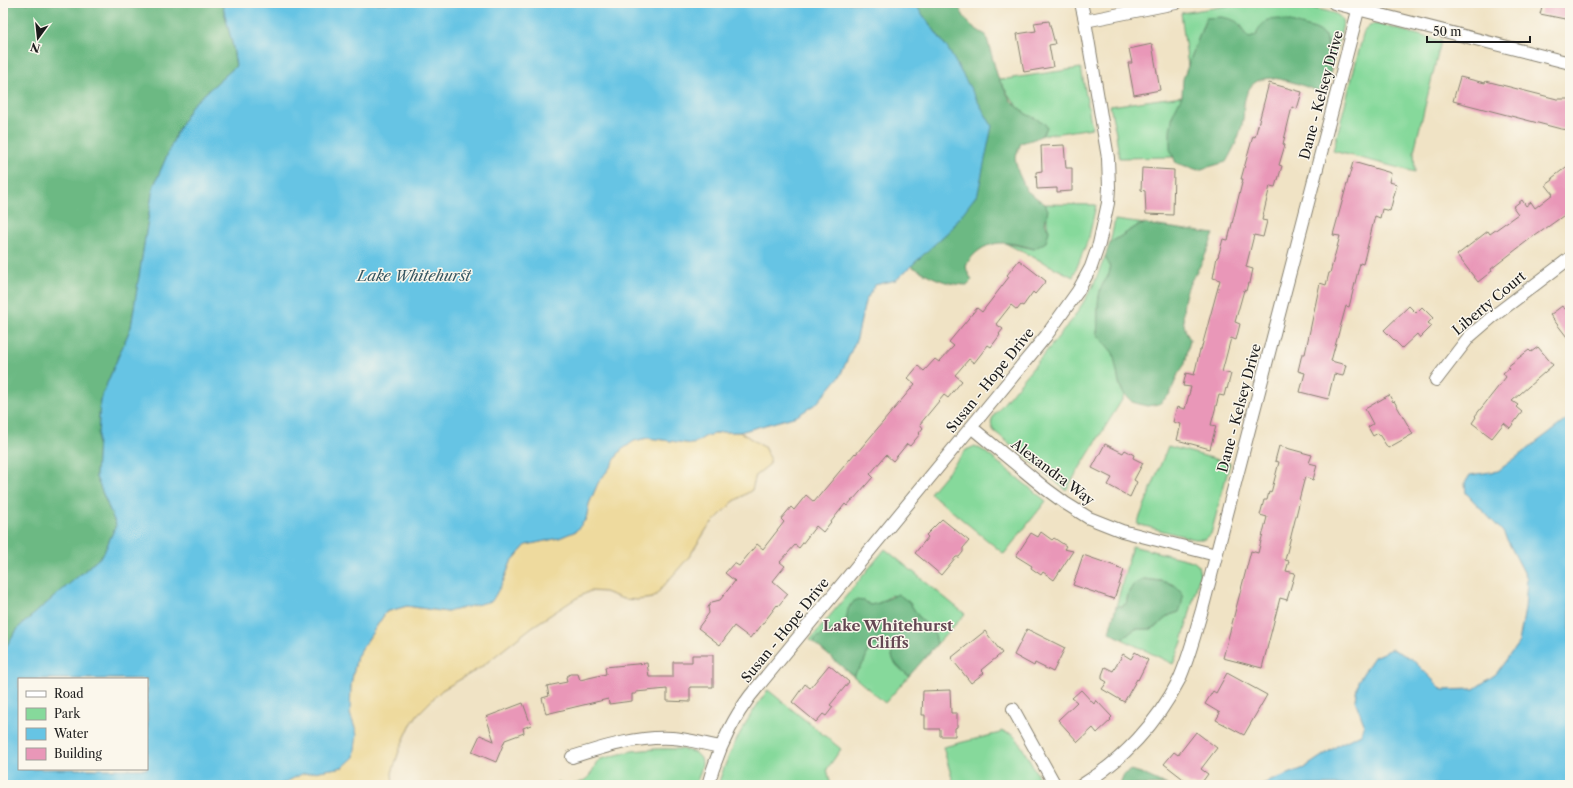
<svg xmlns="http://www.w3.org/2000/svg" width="1573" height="788" font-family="'Libre Caslon Text',serif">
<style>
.green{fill:#86d99b;stroke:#517a5c}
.forest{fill:#6cb983;stroke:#446a50}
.sand{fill:#eeda9e;stroke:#857b5d}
.water{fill:#66c4e4;stroke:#417080;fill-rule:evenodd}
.building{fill:#e997b8}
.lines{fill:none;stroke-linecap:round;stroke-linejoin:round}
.minor-casing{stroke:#868070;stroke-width:14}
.minor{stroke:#fff;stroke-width:12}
.labels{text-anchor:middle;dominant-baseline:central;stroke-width:3;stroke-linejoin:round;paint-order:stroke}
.street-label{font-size:14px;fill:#1c1c1c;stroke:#fbf7ec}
.water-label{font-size:15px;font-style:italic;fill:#365762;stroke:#fbf7ec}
.neighbourhood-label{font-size:15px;font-weight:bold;fill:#644753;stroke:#fbf7ec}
</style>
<rect width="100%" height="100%" fill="#fbf7ec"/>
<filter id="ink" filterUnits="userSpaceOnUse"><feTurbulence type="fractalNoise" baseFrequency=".025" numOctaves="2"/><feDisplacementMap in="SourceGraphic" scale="8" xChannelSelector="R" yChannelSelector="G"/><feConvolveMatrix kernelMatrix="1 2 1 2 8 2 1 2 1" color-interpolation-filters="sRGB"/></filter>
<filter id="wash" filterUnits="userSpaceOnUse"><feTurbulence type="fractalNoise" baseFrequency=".012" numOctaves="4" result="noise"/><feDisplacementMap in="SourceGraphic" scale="16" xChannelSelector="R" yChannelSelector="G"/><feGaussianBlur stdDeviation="0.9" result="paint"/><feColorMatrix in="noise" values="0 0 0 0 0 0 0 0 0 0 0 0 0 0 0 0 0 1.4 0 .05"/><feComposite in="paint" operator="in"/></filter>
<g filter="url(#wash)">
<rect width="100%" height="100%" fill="#f0e3c5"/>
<path class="green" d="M1264,3C1279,4 1329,8 1339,16C1343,19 1343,23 1342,28L1331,69C1330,66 1329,63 1328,60C1327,54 1330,45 1327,39C1317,20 1276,27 1259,28L1256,36L1249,39L1244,33L1241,25L1206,18L1188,66L1181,13L1232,5Z
M1372,24L1382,25L1441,41L1414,151L1415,172L1333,151L1364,31Z
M1081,68L1092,128L1040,136L1044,133L1047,127C1041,119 1032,119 1025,113C1013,104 1007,92 999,80Z
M1182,96C1173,115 1166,136 1173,157L1119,158L1116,134L1110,106Z
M1045,204L1096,205L1089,237L1073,277L1005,243L1034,249L1049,231C1044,219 1050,214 1045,204Z
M1115,220L1145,224L1137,226L1110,243Z
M1105,257C1107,260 1110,265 1110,268C1110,277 1104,280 1101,288C1096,303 1099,319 1097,334C1101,340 1111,349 1114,354C1118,367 1116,385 1125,395L1066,490L994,431C990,425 991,421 994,415L1073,319L1092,288Z
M975,446L984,451L1046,501L1004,554L930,493L966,450Z
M1168,446L1230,463L1211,534L1205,539H1194L1137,524Z
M1132,546L1193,561L1198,565L1200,574L1182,642L1173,664L1122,639L1135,629H1151L1159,625L1162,621L1170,615L1179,612L1172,584L1162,581L1144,579C1139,583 1131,587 1129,592C1123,604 1133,603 1116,607Z
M885,549L965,614L937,644L935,634L919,617L909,602L892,595L879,603L871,605L864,601L850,605L846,621L836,628L815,639L814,643L810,640Z
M877,645L887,646L891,650C892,663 899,668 909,676L885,703L853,676L864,662L869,646Z
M768,690L841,749L827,769L831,785H718C729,750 746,719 768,690Z
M1001,731L1013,735L1018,740L1043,785H954L943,747L1000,733Z
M656,749C668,749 703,746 702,764C701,771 698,778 696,785H556L558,782C569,787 582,785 590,775C594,769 595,763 601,759L632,751Z"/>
<path class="forest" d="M3,3H222L233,47L236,66L192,105L177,132L153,188L131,327L100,400L96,477L116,525L103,555L19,627L3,651Z
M914,3H957C965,20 969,26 986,35L998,78L1011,101L1026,114L1043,122L1047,127C1042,139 1033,139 1021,143L1015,158L1018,172L1027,191L1045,204L1048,210L1045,223L1049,231L1046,242L1034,249C1006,240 983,238 966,265L967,271L972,280L967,285C946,285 929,276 911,266L950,230L948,49Z
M1221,17C1245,21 1236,25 1249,38L1256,36L1259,28L1267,20L1280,19L1315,29L1321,32L1327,39L1328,61L1331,69L1326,93C1312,90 1299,83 1284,80C1262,75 1248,80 1244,104C1243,109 1244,114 1243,119C1241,134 1233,150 1226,162L1198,170L1176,163L1170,149V131L1173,114L1182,96L1183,79L1206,18Z
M1145,224L1214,234C1210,243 1207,252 1203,260C1199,269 1193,276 1189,285C1182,300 1180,326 1190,339L1185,364L1178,374L1170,394L1159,404L1147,406L1132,402L1123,393L1119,382L1113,353L1097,334C1099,319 1096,303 1101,288C1104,280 1110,277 1110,268C1110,265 1107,260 1105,257L1110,243L1137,226Z
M1144,579C1165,582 1192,582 1179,612L1170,615L1162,621L1159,625L1151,629H1135L1122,639L1109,632L1116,607L1123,606L1126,604L1129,592L1133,585Z
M898,594L909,602L919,617L935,634L937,644L909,676C899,668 892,663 891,650C885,644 878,644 870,646L864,662L853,676L814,643L815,639L818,637L836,628L846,621L848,609L855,600L864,601L871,605L879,603Z
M1131,770L1141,773L1167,785H1120L1124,774Z"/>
<path class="sand" d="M722,432H740L764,447L770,458V464L756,475L752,490L733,502L708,527L689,557L653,598L637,600L623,599L605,592L590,591L575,599L532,627L480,668L442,690L418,714L410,726L400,748L392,773L393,785H280L301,774L343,767L357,734L350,714L351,684L357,656L386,612L407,606L447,612L503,582L511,562L526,545L559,538L576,531L586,519L589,504L598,483L611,466L620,451L634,441L648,438L693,444L706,436Z"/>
<path class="water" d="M222,3H914L948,49L992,126L978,193L950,230L896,280L875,285L865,302L857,338L840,376L817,403L797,416L740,432H722L706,436L693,444L648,438L634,441L620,451L611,466L598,483L589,504L586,519L576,531L559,538L526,545L511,562L503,582L492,601L447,612L407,606L386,612L357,656L351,684L350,714L357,734L354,757L343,767L302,774L280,785H3V651L19,627L103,555L116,525L96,477L100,400L131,327L153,188L177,132L192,105L236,66L233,47ZM19,679H147V769H19Z
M1570,417V785H1260L1304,768L1340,744L1361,734L1364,724L1355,700L1358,681L1374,657L1392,649L1412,659L1443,690L1474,689L1496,674L1519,642L1525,609L1527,578L1503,532L1466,493L1465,483L1470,475L1498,471Z"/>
<g id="blocks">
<path class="building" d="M1543,3H1570V20L1540,14Z
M1049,21L1055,44L1049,45L1053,67L1024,72L1017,34L1036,31L1034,23Z
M1152,44L1160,90L1134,95L1128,63H1132L1129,49Z
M1460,77L1485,83L1486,81L1557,99H1570V130L1561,129L1453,101Z
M1269,83L1302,92L1297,109L1292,107L1283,144L1285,145L1279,165L1282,166L1278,180H1277L1275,187L1270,186L1262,220L1267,221L1263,237L1254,235L1246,267L1253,269L1250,283H1248L1246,291L1244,290L1235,322L1240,324L1236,340L1231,338L1222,372L1231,374L1227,389L1226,388L1224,396L1219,395L1211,425L1216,426L1210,449L1177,440L1181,424L1173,422L1177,407L1185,409L1191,387L1183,386L1186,373L1194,375L1200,350H1201L1220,280L1213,278L1217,257H1218L1223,239L1228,240L1243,179H1241L1253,136L1255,137Z
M1064,145L1066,168H1072V191L1057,192V188L1037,189L1036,172L1042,171L1041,146Z
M1353,162L1391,173L1389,182L1397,184L1390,211L1382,209L1380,218L1375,216L1363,264L1360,263L1349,307L1346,306L1331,361L1346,365L1343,376L1334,374L1328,399L1300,392L1305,373L1298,371L1302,354H1305L1320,283L1326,285L1329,273H1330L1340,236L1333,235Z
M1570,164V211L1535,236V235L1491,269L1492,271L1478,282L1457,255L1488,231L1490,234L1518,214L1513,207L1522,200L1526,206L1531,202L1535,208L1553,194L1546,185L1553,180L1552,178Z
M1142,168L1174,170L1173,215L1146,214L1145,191L1141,190Z
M1019,260L1046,281L1035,294L1033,292L1023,306L1021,305L1017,310L1011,305L996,324L1003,329L999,334L1000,335L991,347L988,345L974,363L969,359L955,375L962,381L948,398L944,395L920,424L923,428L919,433L920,434L910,446L907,444L893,461L886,455L870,474L873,477L853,500H852L847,506L845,504L823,532L816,526L799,548L795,545L780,562L785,566L773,581L788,594L778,606L777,605L754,635L753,634L750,638L734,626L720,645L698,628L709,613L708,607L712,602L720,600L735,581L725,573L734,563L739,566L757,544L763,549L784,522L781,519L791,507L794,510L806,495L814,502L855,453L856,454L915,384L908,378L918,366L924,371L935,359L939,362L954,346L949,342L977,308L982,312L1009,277L1007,275Z
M1570,305V341L1550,315L1562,306L1564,309Z
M1409,306L1416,313L1422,307L1433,318L1428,323L1432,326L1420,338L1417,334L1402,348L1384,330Z
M1538,347L1553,365L1512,401L1518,405L1516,407L1522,412L1510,428L1504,423L1492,438L1472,423L1476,417L1475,416L1506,377L1503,373L1509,368L1507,367L1529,350L1531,352Z
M1389,395L1393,402L1394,401L1413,434L1388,448L1378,433L1373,436L1368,427L1373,424L1365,409Z
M1105,444L1123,453L1125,450L1134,455L1133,458L1143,463L1134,480L1137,482L1130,497L1108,485L1112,478L1092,468Z
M1279,446L1312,455L1309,463L1317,465L1313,480L1305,477L1299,500H1300L1285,560L1289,561L1286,571L1295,573L1287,600L1280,598L1262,668L1223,658L1251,551L1258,553L1267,517L1260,515L1264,500H1267L1269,492L1271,493L1279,462L1275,461Z
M942,519L969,541L963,548V552L959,557H956L941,575L915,553L928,537L926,535Z
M1041,532L1052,540L1054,538L1066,546L1064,549L1073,551L1054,580L1043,572L1041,575L1031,568L1032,566L1016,556L1031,533L1038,537Z
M1083,555L1118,567L1117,568L1124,570L1114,599L1073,585Z
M1027,629L1065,648L1053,672L1035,663L1034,666L1014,655Z
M985,631L1002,653L981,670L984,673L971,683L951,658Z
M1135,652L1148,660L1138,680L1137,679L1124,702L1102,689L1107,682L1102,679V675L1105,667L1113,671L1123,654L1131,659Z
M692,655H713V687H690V702L667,701V689L636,692V694H632V701L609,704L608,699L546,714L542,698L549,696L547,686L567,682L566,677L570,674H578L580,680L606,674L605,667L647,663L649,677H673V662H692Z
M829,665L849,682L830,705L833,707L826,716L823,714L816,722L792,702L805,684L810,688Z
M1227,673L1267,695L1244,735L1216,720L1220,713L1205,704L1213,691L1216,693Z
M950,690L951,713H957V727L955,728V736H940V729H925V715H922L923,691Z
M1081,690L1094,704L1096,700L1112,717L1110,719L1111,720L1097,733L1093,728L1078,742L1058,720L1077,702L1072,698Z
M523,703L531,725L523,728L524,733L505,740L496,762L472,752L480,735L494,741L486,717Z
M1196,732L1217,748L1201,769L1208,774L1200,785H1191L1164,764L1174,752L1178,755Z"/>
</g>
</g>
<g filter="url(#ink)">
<use href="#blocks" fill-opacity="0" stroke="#868070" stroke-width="1"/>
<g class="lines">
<defs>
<path id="minor" d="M1081,3L1085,21
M1334,3L1570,63
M1436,380L1469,337L1491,318L1570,258
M971,427L1046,489L1065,503L1089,518L1122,531L1216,555
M1013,709L1055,785
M572,757C604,747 637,736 672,738C688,739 704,744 721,747
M708,785C717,753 730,723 750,696L1046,336L1078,291L1091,267L1099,244L1108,203L1109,187L1108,158L1085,21L1176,3
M1082,785C1123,760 1157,723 1179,680C1189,658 1195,633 1202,610L1360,3"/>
</defs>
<use href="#minor" class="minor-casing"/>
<use href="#minor" class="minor"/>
</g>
</g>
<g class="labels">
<g class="street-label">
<text transform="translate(1321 95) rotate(-75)">Dane - Kelsey Drive</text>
<text transform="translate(1489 303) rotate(-40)">Liberty Court</text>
<text transform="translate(990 380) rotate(-51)">Susan - Hope Drive</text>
<text transform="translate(1239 408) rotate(-75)">Dane - Kelsey Drive</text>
<text transform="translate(1053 472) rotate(37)">Alexandra Way</text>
<text transform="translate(785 630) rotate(-51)">Susan - Hope Drive</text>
</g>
<g class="water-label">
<text x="414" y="275">Lake Whitehurst</text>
</g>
<g class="neighbourhood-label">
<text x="888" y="625">Lake Whitehurst<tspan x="888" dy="17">Cliffs</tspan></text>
</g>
</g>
<rect width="1573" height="788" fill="none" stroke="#fbf7ec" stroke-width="16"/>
<rect x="18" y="678" width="130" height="92" fill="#fbf7ec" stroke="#a29f99"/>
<rect x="26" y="691" width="20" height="6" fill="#ffffff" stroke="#a29f99"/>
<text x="54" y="698" font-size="12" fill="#1c1c1c">Road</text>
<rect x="26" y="708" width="20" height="12" fill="#86d99b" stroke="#a29f99"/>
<text x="54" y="718" font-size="12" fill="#1c1c1c">Park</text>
<rect x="26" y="728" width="20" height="12" fill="#66c4e4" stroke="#a29f99"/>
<text x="54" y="738" font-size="12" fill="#1c1c1c">Water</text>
<rect x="26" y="748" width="20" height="12" fill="#e997b8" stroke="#a29f99"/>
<text x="54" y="758" font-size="12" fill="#1c1c1c">Building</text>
<g transform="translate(38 38) rotate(195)" stroke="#fbf7ec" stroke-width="3" paint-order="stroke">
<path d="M0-3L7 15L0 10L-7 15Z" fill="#1c1c1c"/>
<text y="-6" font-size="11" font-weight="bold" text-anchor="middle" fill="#1c1c1c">N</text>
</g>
<path d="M1427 36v6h103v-6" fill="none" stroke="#1c1c1c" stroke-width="2"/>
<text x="1433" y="36" font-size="12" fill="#1c1c1c" stroke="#fbf7ec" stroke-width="3" paint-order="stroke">50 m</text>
</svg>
